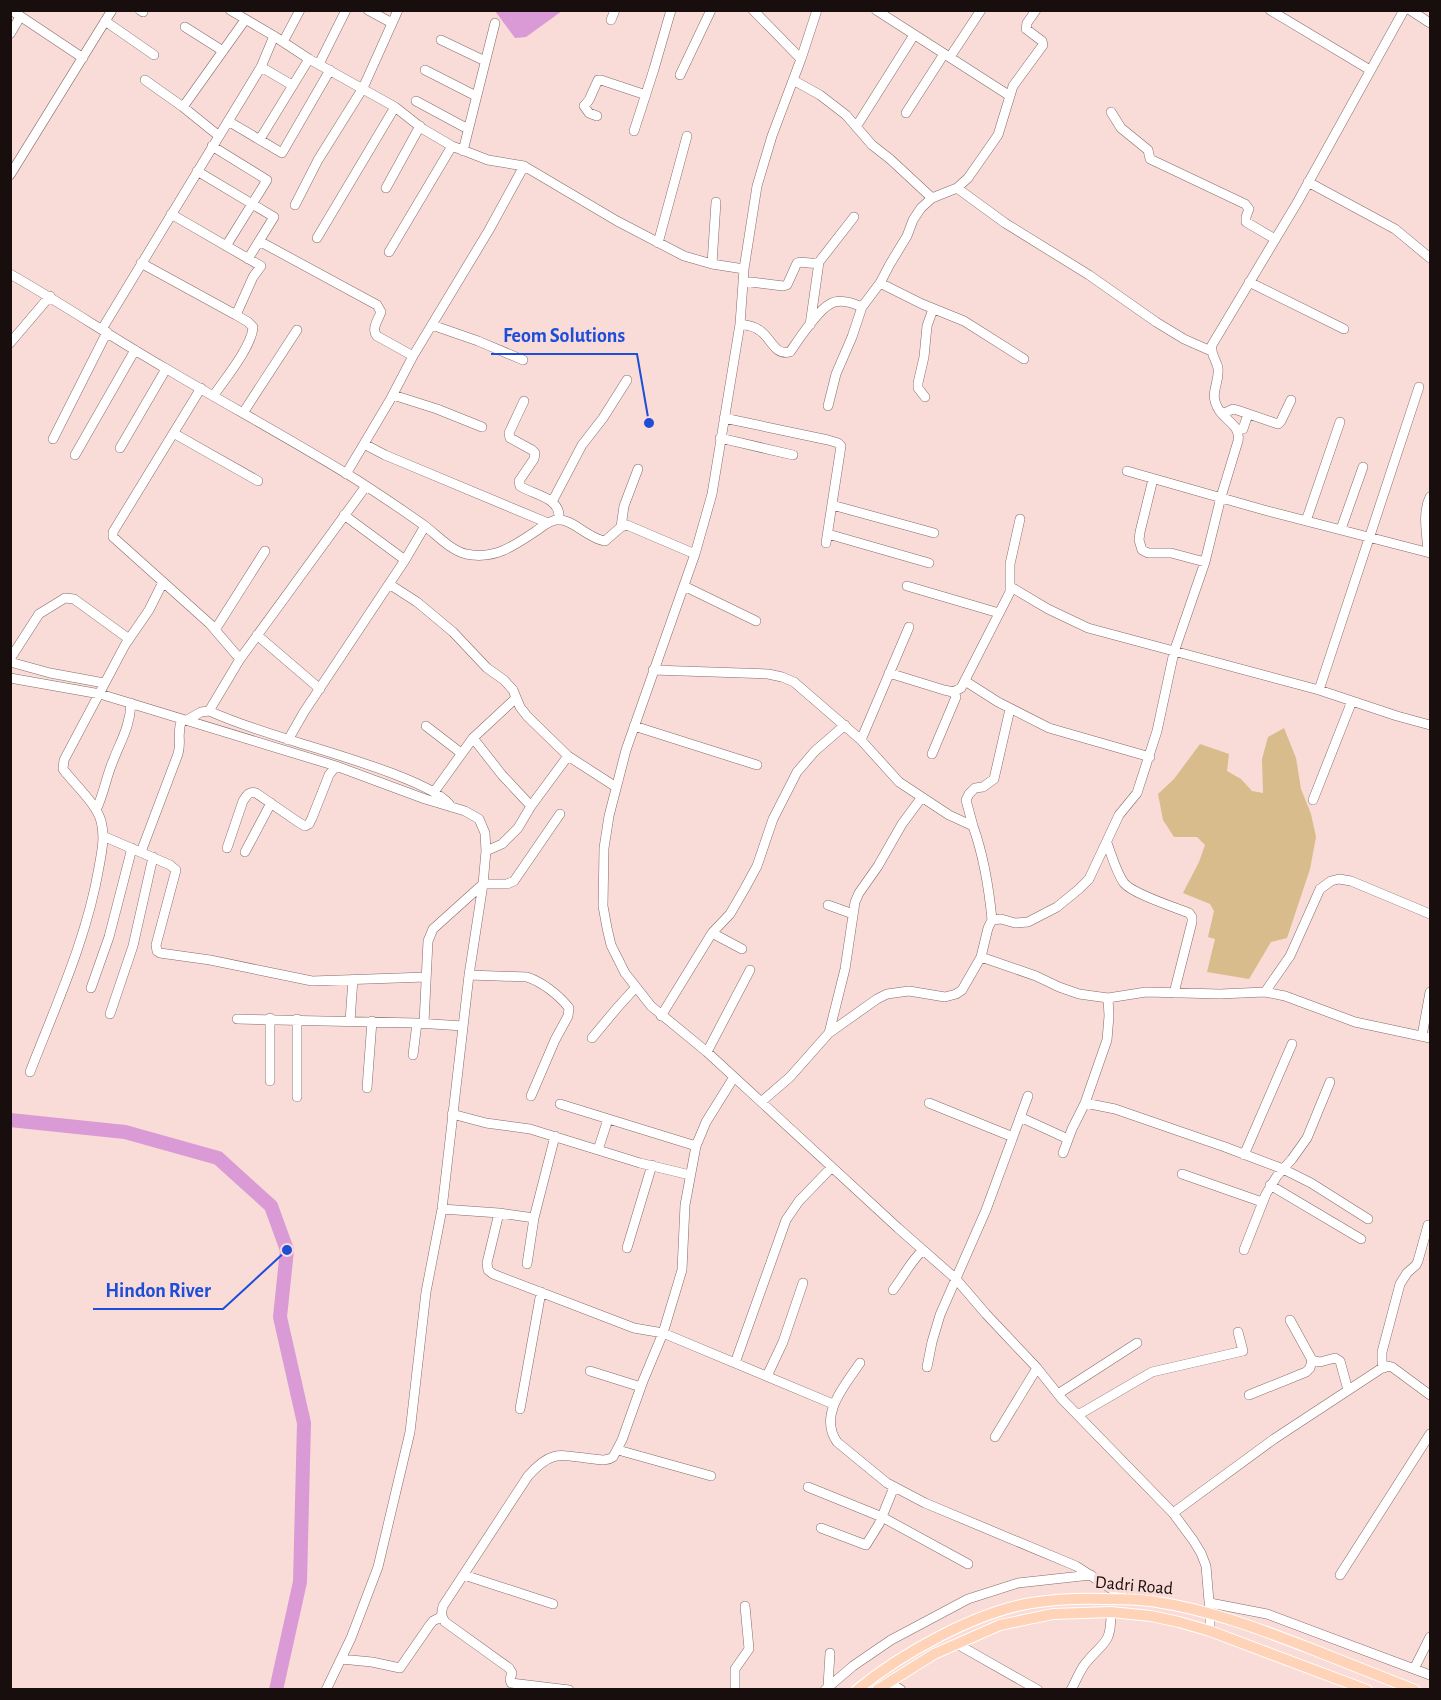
<svg xmlns="http://www.w3.org/2000/svg" width="1441" height="1700" font-family="'Alegreya Sans',sans-serif">
<style>
.green{fill:#d8bc8c}
.water{fill:#d99ad5}
.lines{fill:none;stroke-linecap:round;stroke-linejoin:round}
.river{stroke:#d99ad5;stroke-width:14}
.minor-casing{stroke:#856b68;stroke-width:10}
.major-casing{stroke:#fff;stroke-width:12}
.minor{stroke:#fff;stroke-width:9}
.major{stroke:#fed3b7;stroke-width:10}
.labels{text-anchor:middle;dominant-baseline:central;stroke-width:6;stroke-linejoin:round;paint-order:stroke}
.street-label{font-size:18px;fill:#180e0d;stroke:#f9dbd8}
.leader{fill:none;stroke:#1d4ed8;stroke-width:2}
.callout-dot{fill:#1d4ed8;stroke:#f9dbd8;stroke-width:2}
.callout-label{font-size:20px;text-anchor:middle;font-weight:bold;fill:#1d4ed8;stroke:#f9dbd8;stroke-width:6;stroke-linejoin:round;paint-order:stroke}
</style>
<rect width="100%" height="100%" fill="#f9dbd8"/>
<path class="green" d="M1284,728L1296,758L1301,789L1311,814L1316,837L1310,869L1287,938L1271,942L1249,979L1207,972L1215,939L1208,937L1214,911L1210,904L1183,893L1199,862L1205,845L1197,837H1174L1163,820L1158,794L1174,779L1200,744L1229,754L1227,771L1241,779L1252,791L1263,793L1262,759L1268,737Z"/>
<path class="water" d="M495,11H562L526,37L515,38Z"/>
<g class="lines">
<path class="river" d="M10,1120L125,1132L218,1158L271,1206L287,1250L280,1317L304,1423L300,1582L276,1690"/>
<defs>
<path id="minor" d="M11,10L83,58
M140,10L143,12
M230,10L274,36L309,59L395,107L423,129L452,146L488,160L524,166L617,221L684,256L712,264L744,269
M368,10L392,23
M753,10L801,59
M817,10L801,59L772,136L757,186L744,269L740,324L712,494L695,554L626,750L609,816L604,848L603,906L607,928L611,945L625,973L651,1006L707,1052L898,1228L956,1279L986,1314L1037,1368L1061,1398L1173,1513L1193,1540L1201,1553L1206,1566L1210,1613V1631
M876,10L1010,96
M1270,10L1370,70
M1410,10L1430,23
M611,20L615,10
M105,21L154,55
M185,27L223,51
M10,34L20,17
M441,40L485,61
M283,42L300,10
M950,57L981,10
M319,64L346,10
M261,67L292,85
M425,70L476,96
M680,75L711,10
M145,80L183,107L219,136
M793,80L820,95L846,115L872,145L890,159L932,198
M416,101L468,129
M183,107L245,20
M1111,112L1121,128L1148,150L1150,159L1245,204L1249,209L1246,217V222L1275,239
M906,113L944,54
M597,116L589,113L584,106L589,100L598,80H601L646,95
M228,121L282,153L330,70
M856,127L914,35
M634,131L654,69L671,10
M260,139L309,59
M212,146L267,180L226,246
M463,151L495,23
M197,171L274,217L248,259
M10,175L112,10
M1308,182L1395,229L1430,258
M386,188L420,126
M957,188L1005,223L1089,275L1156,322L1184,339L1211,351
M295,205L318,160L363,88L398,10
M171,214L261,266L253,277L236,315
M317,238L395,107
M259,241L377,305L381,312C378,320 371,329 377,336L413,356
M658,243L687,136
M389,252L452,146
M141,263L236,315L248,322L253,327C252,346 225,379 214,395
M712,264L716,202
M10,274C63,304 113,338 165,368C229,406 294,441 357,480C380,495 403,510 425,526C437,535 450,550 466,554C494,560 514,546 536,531C542,527 548,521 556,520C571,517 588,539 605,541L621,527L627,525L695,554
M743,281L783,286L787,285L797,263C804,260 812,266 819,262L854,217
M1249,282L1344,329
M880,283L922,304L964,321L1024,359
M740,324C746,325 754,326 759,330C771,337 774,356 790,352C799,339 817,311 830,304C839,298 853,303 862,307
M432,325L478,341L523,360
M810,325L819,262
M102,329L261,67L274,36
M10,343L50,296
M201,388L113,532V537L210,624L240,659
M393,395L437,409L482,427
M925,397L918,388V383L924,357L927,326L933,309
M524,401L509,433L510,438L532,450L535,453L534,459L519,481L520,486C533,495 562,497 559,520
M828,406L836,374L852,337L862,307L880,283L890,264L907,236L913,220L921,208L932,198L957,188L968,178L998,135L1013,86L1043,45L1042,41L1026,29L1027,23L1036,10
M243,413L297,330
M1222,414L1233,409L1237,410L1278,424L1281,421L1291,400
M724,418L828,440L838,443L841,446L826,543
M1238,429H1243L1248,414
M175,434L258,481
M720,438L793,455
M53,439L107,332
M364,444L385,455L548,523
M120,448L166,369
M75,455L135,350
M1127,471L1264,510L1430,553
M346,474L390,400L413,356L489,230L524,166
M1153,479L1140,532L1139,540L1142,550L1148,553H1171L1205,562
M552,502L582,445L603,418L627,380
M832,505L934,533
M344,515L405,560
M1306,521L1340,422
M621,527L624,506L638,469
M1341,529L1363,467
M828,534L929,563
M1428,552C1427,534 1422,513 1430,497
M389,584L417,602L453,632L487,668L504,680L513,690L520,707L527,716L568,756L616,787
M684,586L756,621
M907,586L999,613
M1011,587L1048,609L1088,628L1319,690L1397,716L1430,725
M215,630L265,551
M257,635L320,689
M10,659L39,614L65,598L74,599L129,639
M10,662L50,673L104,683
M653,670L768,674L782,677L794,682L861,740L899,782L949,815L973,826C984,857 989,888 992,920
M889,673L944,690L953,692L961,688L1010,592V564L1020,519
M10,678L100,694L336,766L425,799L465,811L479,819L485,833L486,851L483,884L469,975L442,1209L426,1292L410,1432L378,1567L351,1638L326,1690
M965,681L998,702L1049,728L1150,757
M1319,690L1419,387
M209,711L240,659L366,486
M187,720L201,712L209,711C234,722 261,731 287,739C317,749 439,782 451,807
M426,726L461,753
M634,726L757,765
M473,738L502,775L531,806
M288,740L304,712L405,560L425,526
M861,740L909,627
M932,754L956,697L953,692
M434,792L473,738L516,698
M1313,800L1352,701
M96,810C104,794 106,777 113,761C121,740 130,727 131,703
M973,826L966,800L969,794L975,788L983,787L994,779L1010,709
M103,836L170,865L176,870L156,945L157,951L160,953L210,960L312,981L426,977
M1107,843C1112,856 1116,872 1124,883C1133,894 1174,907 1189,913L1192,917V922L1174,993
M227,848L243,801C247,795 249,791 256,793L298,822L305,826L309,824L312,818L329,775L336,766
M486,851L502,844L518,828L531,806L568,756
M141,852L178,754C182,741 176,734 182,719
M245,852L271,803
M828,905L853,914
M712,933L742,949
M981,957L1036,976L1059,987L1079,994L1108,998L1146,992L1220,994L1265,992L1285,996L1355,1022L1430,1038
M469,975L527,977C542,982 559,995 569,1008L568,1016L555,1040L531,1096
M91,988L109,937L132,848
M1265,992L1290,956L1320,889L1331,881L1339,879L1351,881L1430,914
M110,1014L133,946L153,857
M661,1016L712,933L730,914L744,890L757,866L773,819L797,772L815,751L845,725
M270,1018V1081
M237,1019L417,1023L463,1026
M350,1021L353,979
M424,1023L428,941L433,929L483,884H507L514,881L560,814
M829,1033L845,969L855,902L859,893L878,866L902,824L922,797
M1422,1036L1430,992
M592,1038L617,1008L636,987
M707,1052L750,970
M413,1055L417,1023
M30,1072C56,1005 87,938 99,867C102,851 105,836 101,821C96,803 74,784 63,769L64,760L125,645L149,610L163,582
M367,1088L372,1021
M297,1097V1019
M761,1102L790,1077L829,1033L877,999L887,994L909,991L945,997L956,994L962,990L981,957L988,928L992,920L1001,919L1015,923L1028,922L1057,907L1079,889L1089,879L1119,815L1137,793L1157,731L1174,652L1205,562L1221,497L1238,441C1241,426 1226,421 1219,410C1208,393 1220,384 1218,368C1216,359 1210,354 1212,345L1297,203L1404,10
M929,1103L1013,1137
M1085,1103L1115,1109L1225,1147L1283,1169L1311,1183L1368,1219
M560,1104L696,1146
M452,1114L486,1123L530,1129L640,1163L690,1175
M1020,1117L1068,1139
M598,1150L608,1119
M1063,1153L1072,1129L1085,1103L1107,1040L1109,1016L1108,998
M1244,1155L1292,1044
M1182,1174L1262,1202
M1270,1185L1361,1239
M442,1209L499,1213L534,1218
M499,1213L487,1263L488,1270L493,1274L634,1328L663,1333L833,1404
M627,1248L652,1165
M1244,1250L1266,1194L1277,1176L1292,1159L1307,1138L1330,1082
M527,1264L534,1218L555,1136
M893,1290C904,1276 910,1262 923,1250
M1290,1320L1312,1360L1320,1362L1335,1358L1340,1361L1348,1390
M735,1363L786,1220L799,1201L832,1167
M860,1363C845,1385 818,1415 837,1442L887,1483L925,1503L1076,1566L1127,1599
M927,1367L932,1342L940,1315L986,1210L1028,1096
M1384,1368L1382,1363V1352L1400,1284L1407,1273L1416,1265L1418,1261L1428,1225
M590,1371L641,1387
M767,1376L783,1342L803,1283
M1058,1394L1137,1343
M1249,1395L1306,1372L1310,1368L1312,1360
M520,1409L541,1292
M1078,1415L1152,1372L1243,1351L1238,1332
M995,1437L1037,1368
M618,1450L711,1476
M808,1487L882,1517L968,1564
M1173,1513L1274,1439L1382,1368L1388,1366L1392,1367L1430,1395
M821,1528L866,1545L879,1524L894,1487
M464,1575L553,1604
M1340,1575L1430,1434
M1210,1603L1267,1614L1430,1675
M957,1644L1038,1690
M341,1659L372,1662L400,1668L429,1626L433,1621L441,1617
M1414,1669L1430,1637
M889,1682L901,1690
M828,1686L830,1653
M569,1690L511,1683L510,1679L512,1673L509,1668L445,1622C441,1616 441,1613 443,1606L528,1476C553,1448 561,1456 594,1459C602,1460 607,1461 613,1457L622,1440L643,1381L663,1333L682,1270L685,1205L696,1146L706,1122L734,1077
M735,1690V1669L749,1649L745,1606
M825,1690L853,1666L891,1640L968,1599L1018,1583L1091,1575
M1071,1690C1076,1681 1079,1672 1085,1664C1104,1640 1111,1646 1111,1612"/>
<path id="major" d="M857,1690C902,1653 974,1613 1031,1603C1056,1599 1082,1598 1108,1599C1124,1599 1141,1599 1157,1602C1210,1610 1260,1629 1309,1648C1344,1662 1380,1676 1415,1690
M877,1690L934,1654L1000,1625L1053,1614L1111,1612L1151,1616L1179,1622L1210,1631L1367,1690"/>
</defs>
<use href="#minor" class="minor-casing"/>
<use href="#major" class="major-casing"/>
<use href="#minor" class="minor"/>
<use href="#major" class="major"/>
</g>
<g class="labels">
<g class="street-label">
<text transform="translate(1134 1586) rotate(5)">Dadri Road</text>
</g>
</g>
<path class="leader" d="M649 423L637 354H491M287 1250L223 1309H93"/>
<g class="callout-dot">
<circle cx="649" cy="423" r="6"/>
<circle cx="287" cy="1250" r="6"/>
</g>
<g class="callout-label">
<text x="564" y="342">Feom Solutions</text>
<text x="158" y="1297">Hindon River</text>
</g>
<rect width="1441" height="1700" fill="none" stroke="#180e0d" stroke-width="24"/>
</svg>
